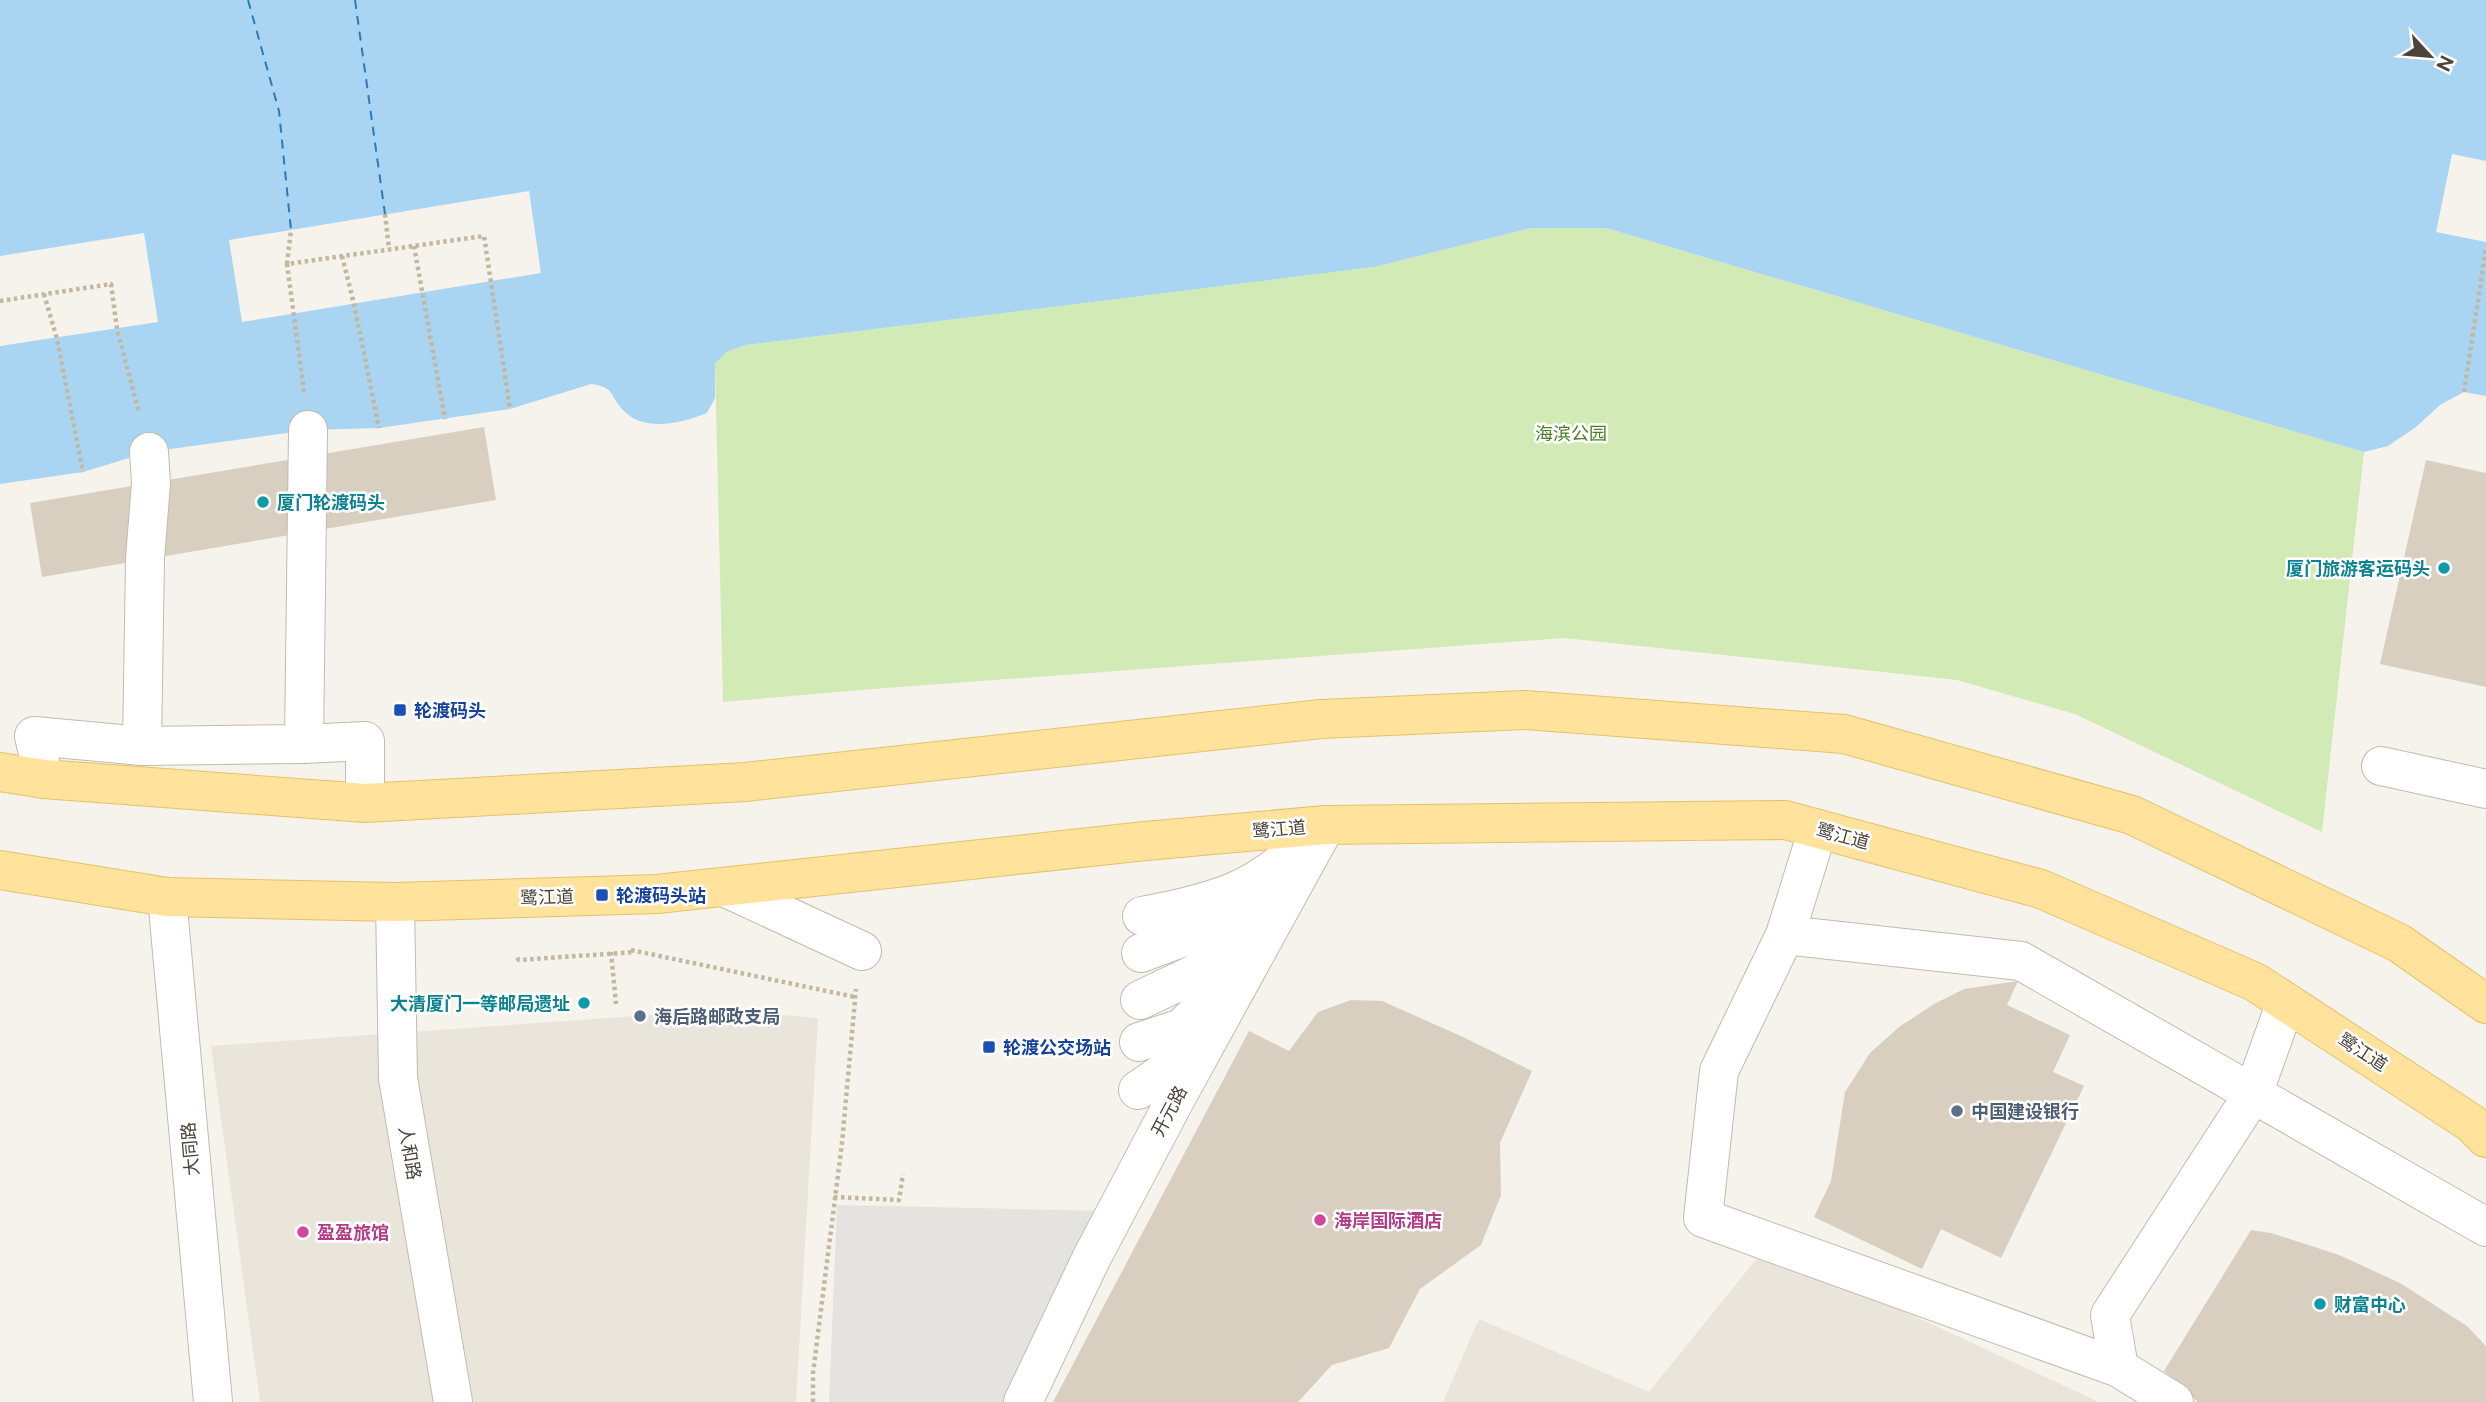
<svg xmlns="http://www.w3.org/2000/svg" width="2486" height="1402" font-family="'Public Sans','Noto Sans SC',sans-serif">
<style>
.residential{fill:#eae5da}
.green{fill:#d2eab5}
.parking{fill:#e5e3e0}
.water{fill:#a9d4f2}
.pier{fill:#f6f3ec}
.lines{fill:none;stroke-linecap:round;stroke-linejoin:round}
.ferry{stroke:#2e7ab2;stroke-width:2;stroke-dasharray:9 7;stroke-linecap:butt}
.building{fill:#d8cfc1}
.minor-casing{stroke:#c2bbae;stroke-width:40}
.major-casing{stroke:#e6c16a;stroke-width:40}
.path{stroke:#c4b79f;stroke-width:4.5;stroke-dasharray:3.5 3.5;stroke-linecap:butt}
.minor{stroke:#fff;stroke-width:38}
.major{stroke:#ffe39c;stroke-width:38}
.culture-dot{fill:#0f9aa8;stroke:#fff;stroke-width:2.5}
.transit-dot{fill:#1a4fb4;stroke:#fff;stroke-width:2.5}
.service-dot{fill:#5c6f8a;stroke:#fff;stroke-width:2.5}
.hotel-dot{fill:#d1479c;stroke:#fff;stroke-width:2.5}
.labels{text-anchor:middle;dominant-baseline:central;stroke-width:5;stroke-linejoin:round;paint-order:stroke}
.park-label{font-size:18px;fill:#4a7f2a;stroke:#fff}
.culture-label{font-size:18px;font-weight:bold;fill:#0d838f;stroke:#fff;text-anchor:start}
.transit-label{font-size:18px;font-weight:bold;fill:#164399;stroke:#fff;text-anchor:start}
.street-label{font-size:18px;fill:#4b4439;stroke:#fff}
.service-label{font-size:18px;font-weight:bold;fill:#4e5e75;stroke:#fff;text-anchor:start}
.hotel-label{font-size:18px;font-weight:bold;fill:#b23c85;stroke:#fff;text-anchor:start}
</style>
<rect width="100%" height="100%" fill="#f6f3ec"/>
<path class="residential" d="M721,1010L818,1018L796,1402H260L211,1046Z
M1766,1247L2099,1402H1443L1479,1319L1649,1392Z"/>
<path class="green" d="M1531,228H1606L2364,452L2322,832L2075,714L1957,680L1565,638L872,689L723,702L715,364L726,352L745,345L1374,267Z"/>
<path class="parking" d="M837,1205L1103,1211L1033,1402H829Z"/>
<path class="water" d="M0,0H2486V396L2464,392L2440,405L2416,427L2388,446L2364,452L1606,228H1531L1374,267L745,345L726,352L715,364V398L707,413C682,423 644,433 623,410C609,395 615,387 591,384L510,409L379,428L308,430L149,452L83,472L0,484Z"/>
<path class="pier" d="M2452,154L2486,161V242L2436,232Z
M529,191L541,273L242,322L229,240Z
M144,233L158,322L0,346V256Z"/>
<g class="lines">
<path class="ferry" d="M248,0L279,111L291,230
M355,0L385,214"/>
</g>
<path class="building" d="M484,427L496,500L42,577L30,503Z
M2426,460L2486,473V687L2380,664Z
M2018,981L2007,1005L2070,1035L2053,1072L2084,1086L2001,1258L1941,1229L1922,1269L1814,1217L1831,1181L1845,1092L1870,1053L1899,1027L1934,1004L1964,989Z
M1351,1000L1382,1001L1463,1037L1532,1071L1500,1143L1501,1195L1481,1245L1420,1289L1389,1348L1332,1365L1298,1402H1053L1249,1031L1289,1051L1318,1012Z
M2251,1230L2271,1233L2339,1255L2400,1283L2467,1326L2486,1346V1402H2198L2164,1371Z"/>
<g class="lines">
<defs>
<path id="minor" d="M308,430L304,744L365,741V803
M142,746L304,744
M2381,766L2486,789
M44,779L34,736L142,746L145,559L151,483L149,452
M724,887L862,951
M167,897L213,1402
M395,902L398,1078L453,1402
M1142,916C1172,910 1202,904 1231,893C1261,881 1288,859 1311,838
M1785,935L1818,829
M1141,953L1203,930L1234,904
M1140,1000L1197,973L1243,919L1275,875
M1139,1042L1182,1028L1223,987
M1138,1090L1176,1064L1197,1044
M2119,1368L1703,1218L1719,1071L1785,935L2021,961L2486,1227
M1023,1402L1091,1259L1175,1100L1326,825
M2174,1402L2119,1368L2110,1315L2253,1094L2286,1002"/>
<path id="major" d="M0,772L44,779L365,803L745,782L1321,719L1525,710L1844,734L2132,815L2399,943L2486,1004
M0,870L167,897L395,902L657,894L1145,841L1326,825L1785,820L2041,889L2255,982L2471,1123L2486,1138"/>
</defs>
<use href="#minor" class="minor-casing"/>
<use href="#major" class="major-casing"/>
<path class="path" d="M385,214L389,249
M414,246L445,419
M342,256L354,304L379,428
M287,264L291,230
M44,294L57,339L83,472
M0,301L111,284L117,329L139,413
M304,392L287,264L484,236L510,409
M2464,392L2486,248
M631,950L855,997
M611,952L616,1004
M517,958L519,960L635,952
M834,1197L899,1200L903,1174
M813,1402V1373L842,1143L856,989"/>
<use href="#minor" class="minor"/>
<use href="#major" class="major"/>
</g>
<g class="culture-dot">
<circle cx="263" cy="502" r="7"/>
<circle cx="2444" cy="568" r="7"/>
<circle cx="584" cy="1003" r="7"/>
<circle cx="2320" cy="1304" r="7"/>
</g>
<g class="transit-dot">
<rect x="393" y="703" width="14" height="14" rx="3.5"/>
<rect x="595" y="888" width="14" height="14" rx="3.5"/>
<rect x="982" y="1040" width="14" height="14" rx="3.5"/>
</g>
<g class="service-dot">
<circle cx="640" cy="1016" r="7"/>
<circle cx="1957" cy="1111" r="7"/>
</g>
<g class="hotel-dot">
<circle cx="1320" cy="1220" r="7"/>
<circle cx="303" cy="1232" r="7"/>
</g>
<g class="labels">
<g class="park-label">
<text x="1571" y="433">海滨公园</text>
</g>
<g class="culture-label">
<text x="277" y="502">厦门轮渡码头</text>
<text x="2430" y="568" text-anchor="end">厦门旅游客运码头</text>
<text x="570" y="1003" text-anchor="end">大清厦门一等邮局遗址</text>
<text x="2334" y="1304">财富中心</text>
</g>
<g class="transit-label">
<text x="414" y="710">轮渡码头</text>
<text x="616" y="895">轮渡码头站</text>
<text x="1003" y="1047">轮渡公交场站</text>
</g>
<g class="street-label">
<text transform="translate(1279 829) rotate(-5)">鹭江道</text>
<text transform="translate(1843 836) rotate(15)">鹭江道</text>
<text transform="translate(547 897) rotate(-2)">鹭江道</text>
<text transform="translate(2363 1052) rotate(33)">鹭江道</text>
<text transform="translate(1169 1111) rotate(-62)">开元路</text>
<text transform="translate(190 1149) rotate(-95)">大同路</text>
<text transform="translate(410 1153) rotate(80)">人和路</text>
</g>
<g class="service-label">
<text x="654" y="1016">海后路邮政支局</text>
<text x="1971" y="1111">中国建设银行</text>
</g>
<g class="hotel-label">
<text x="1334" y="1220">海岸国际酒店</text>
<text x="317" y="1232">盈盈旅馆</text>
</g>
</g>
<g transform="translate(2430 56) rotate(116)" stroke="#ffffff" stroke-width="5" paint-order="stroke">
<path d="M0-5L12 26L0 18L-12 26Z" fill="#4b4439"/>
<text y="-10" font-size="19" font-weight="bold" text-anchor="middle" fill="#4b4439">N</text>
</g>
</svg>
